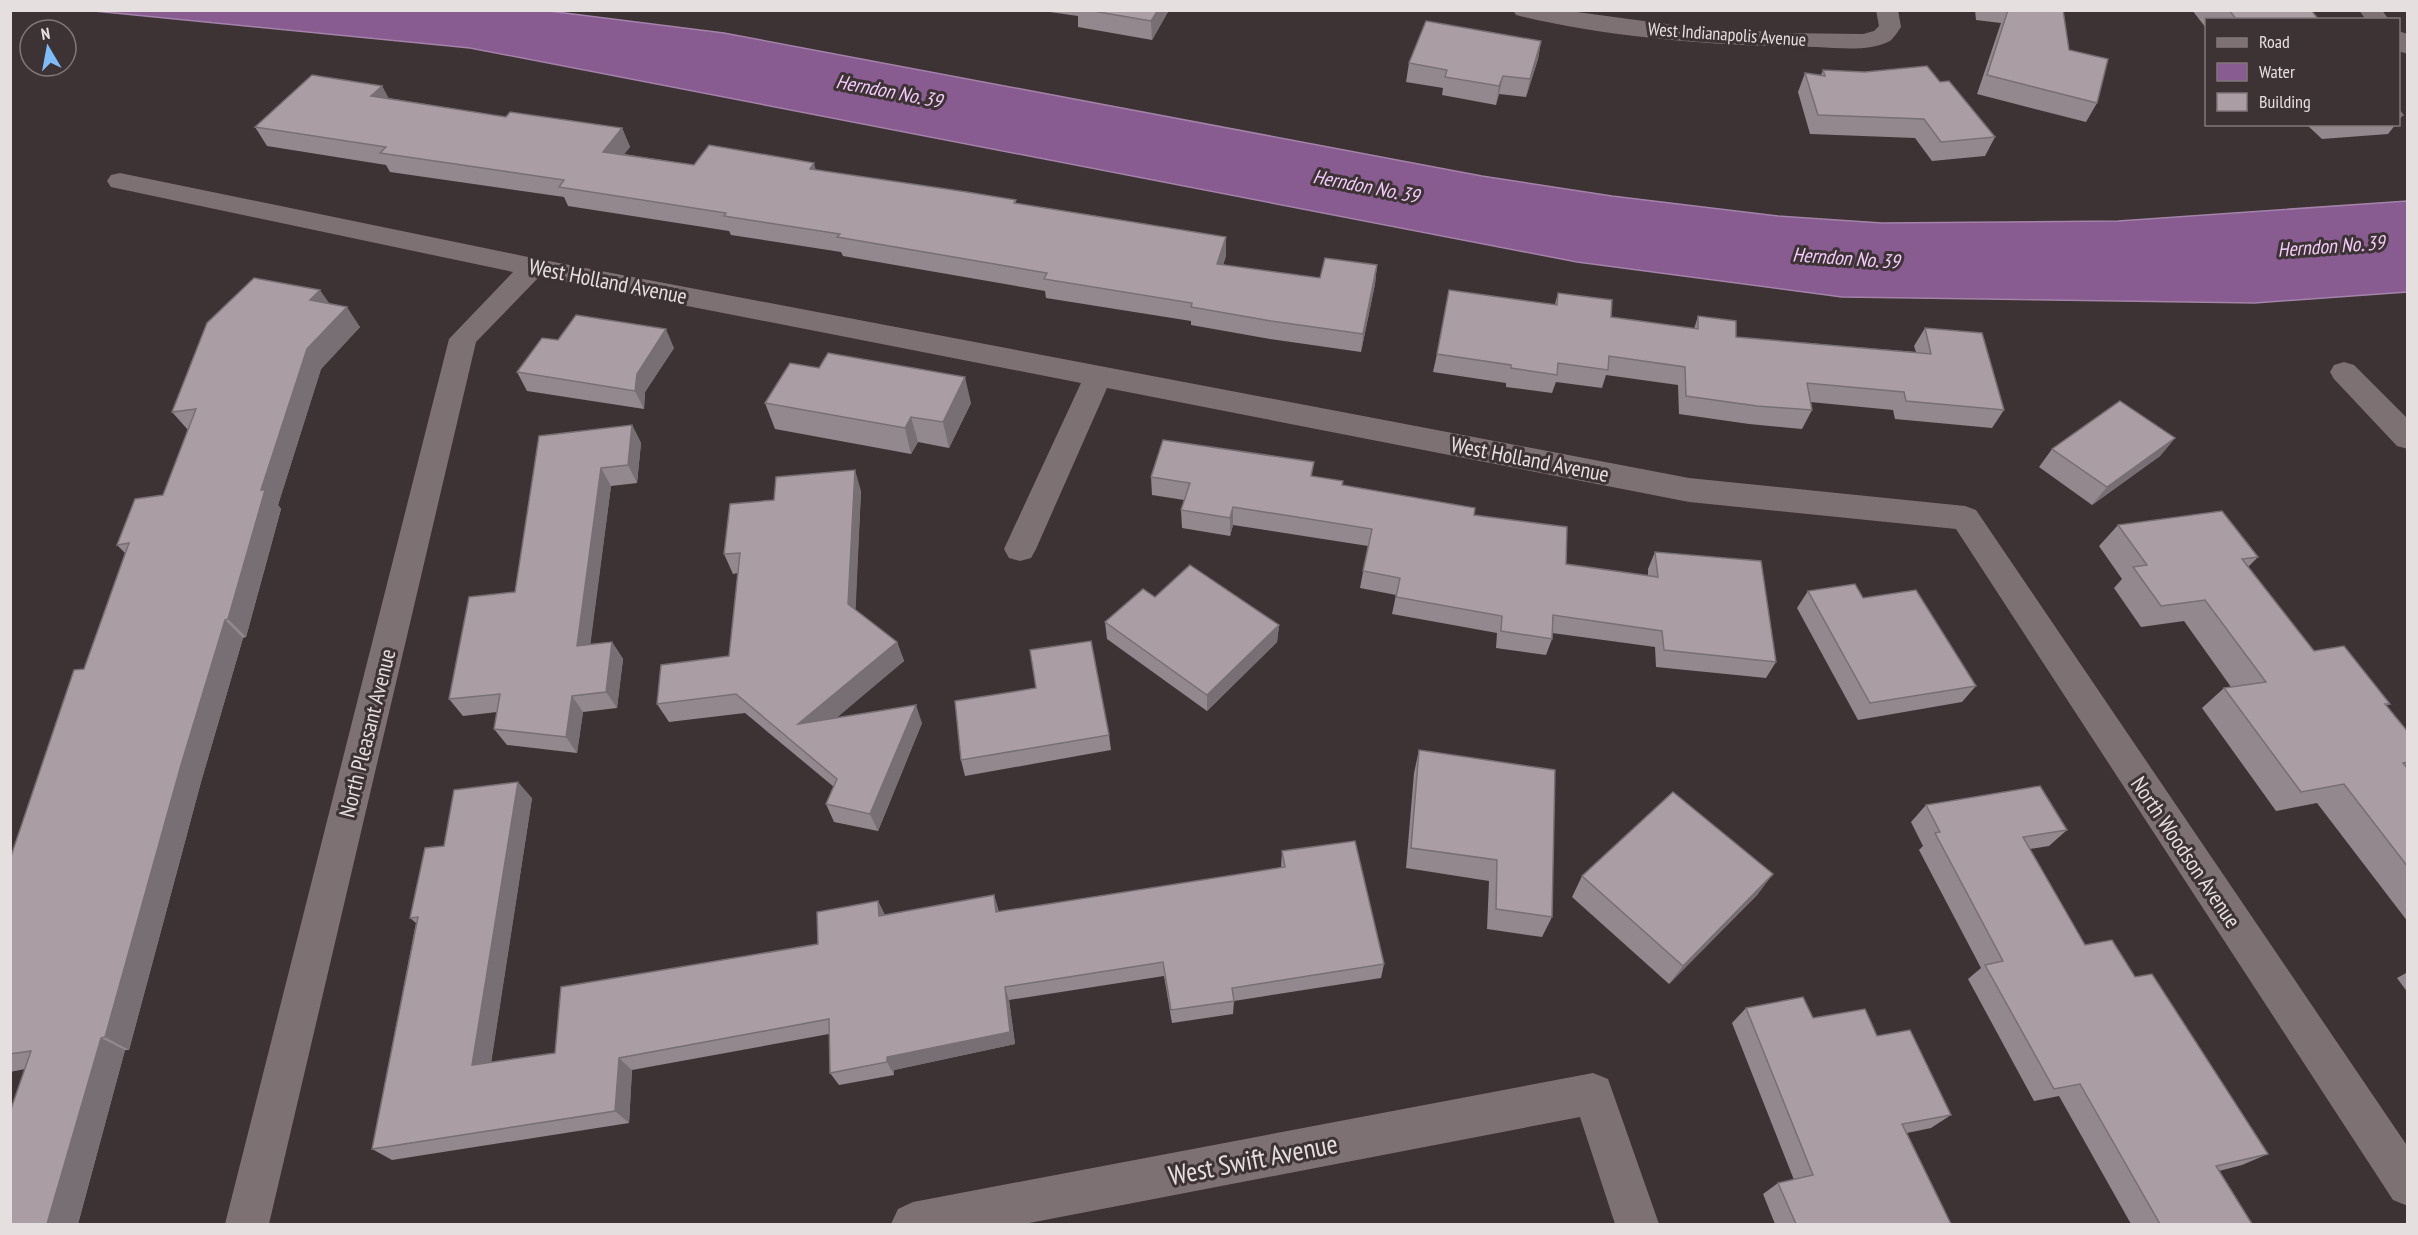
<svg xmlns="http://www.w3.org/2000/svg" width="2418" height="1235" font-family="'PT Sans Narrow',sans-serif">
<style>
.water{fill:#885b91;stroke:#a483a9;stroke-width:1.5}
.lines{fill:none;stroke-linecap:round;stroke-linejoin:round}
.minor{fill:#7e7173;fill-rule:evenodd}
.wall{fill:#92888d}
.shaded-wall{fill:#776f73}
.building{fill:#aa9ea4;stroke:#776f73;stroke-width:1.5}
.labels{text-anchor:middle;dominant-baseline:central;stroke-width:6;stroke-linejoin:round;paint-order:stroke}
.far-street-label{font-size:18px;fill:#e6dfe0;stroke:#3d3234}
.far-water-label{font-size:20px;font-style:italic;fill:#f3ccfc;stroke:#3d3234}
.street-label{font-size:22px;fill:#e6dfe0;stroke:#3d3234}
.near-street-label{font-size:27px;fill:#e6dfe0;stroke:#3d3234}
</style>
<rect width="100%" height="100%" fill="#3d3234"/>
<path class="water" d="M541,10L724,33L1482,176L1612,196L1778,216L1882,223L2118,221L2407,201V292L2255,303L1842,297L1577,262L470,48L94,11Z"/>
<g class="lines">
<path class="minor" d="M1513,10H1562L1681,26L1782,33L1863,34L1874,31L1879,26L1876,10H1898L1901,27C1898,31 1894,38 1890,41C1869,52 1839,48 1817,47C1720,46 1610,38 1516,15Z
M2359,10H2382L2389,20H2366Z
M2398,31L2408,34V54L2398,51Z
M120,173L533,258L1689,478L1965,506L1976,510L2408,1147V1206L2393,1200L1956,529L1689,502L1107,388L1036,549L1031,558L1020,561L1009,558L1004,549L1081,383L539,277L476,342L269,1224H225L449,339L513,272L111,187L107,181L111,175Z
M2344,362L2354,365L2408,419V449L2397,446L2334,379L2330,372L2334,365Z
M1593,1073L1608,1079L1659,1224H1615L1580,1117L1024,1224H891L898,1209L913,1202Z"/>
</g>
<path class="wall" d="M1036,10H1169L1152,40L1078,27V16Z
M1975,10H2063L2069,50L2097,103L2086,122L1977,94L2001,23L1976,20Z
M2192,10H2311L2319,20H2206V28Z
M1541,41L1538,59L1526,97L1499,94L1496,105L1442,95L1443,88L1406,82L1409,63Z
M1823,70L1940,82L1995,137L1985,156L1932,161L1915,138L1810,134L1798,92L1805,73L1821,75Z
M382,86L388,98L506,117L622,128L630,147L624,154L694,165L816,170L1016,200V203L1226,237V256L1223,265L1320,278L1377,265L1375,284L1361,352L1270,339L1191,325V321L1046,298L1045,291L843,256L841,252L731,235L729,231L568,206L564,197L390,172L386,165L267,146L255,127Z
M2398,109L2403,115L2398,121Z
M2306,124H2396L2388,134L2322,139Z
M1558,293L1611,317L1694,329L1698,316L1736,337L1916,352L1914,346L1925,328L2004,410L1992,428L1895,419L1893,410L1810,402L1812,410L1802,429L1749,424L1679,414L1678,385L1606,375L1602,388L1556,382L1552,393L1506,387V383L1433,372L1437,354L1555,304Z
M330,304L360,327L321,369L278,505L281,509L246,637L243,638L201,782L129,1050H125L78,1224H10L25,1069L10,1072V859L84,669L125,553L117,545L163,495L188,430L172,412Z
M558,340L674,348L645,392L644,409L527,391L517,372Z
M765,403H971L949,448L918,442L911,454L775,429Z
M632,425L641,443L637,483L611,486L590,644L612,642L623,659L617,708L583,712L577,753L507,745L494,729L497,712L463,716L449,699L515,592Z
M2175,438L2160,456L2092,505L2039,467L2052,449Z
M1313,476L1343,485L1474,515L1566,564L1648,576V569L1655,552L1776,662L1766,678L1656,667L1655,647L1552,633V639L1546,655L1496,648L1497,633L1392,614L1396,595L1360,588L1368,546L1233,525L1230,536L1182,528L1181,510L1184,500L1152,495L1151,477Z
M861,491L855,610L897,642L904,661L835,718L922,723L878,831L834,822L826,804L834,787L745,713L669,722L657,704L729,656L738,573L733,574L724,554L774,500Z
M2118,525L2258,557L2248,567L2314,651L2390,704L2386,706L2408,732V922L2317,803L2276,811L2202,708L2224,688L2231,687L2184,621L2141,627L2114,588L2122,579L2099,546Z
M1808,591L1863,598L1976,686L1962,702L1858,720L1797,608Z
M1155,597L1279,625L1277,642L1207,711L1107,639L1105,622Z
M1036,688L1109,735L1111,750L965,776L961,760Z
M1419,750L1552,917L1542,937L1487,929L1489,881L1406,868L1414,773Z
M532,798L491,1062L555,1053L818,944L878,901L885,915L994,895L999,912L1281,868L1282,851L1384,964L1381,978L1234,1001L1233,1014L1172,1023L1164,976L1009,1000L1015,1044L894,1070V1075L839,1085L830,1073L829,1034L632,1070L629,1123L392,1160L372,1149L416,923L410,918L444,846Z
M1926,805L2067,830L2049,846L2030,849L2085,945L2135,977L2268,1154L2242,1165L2219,1171L2252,1224H2131L2059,1096L2034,1101L1968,979L1981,968L1919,850L1923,846L1911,822Z
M1582,876L1758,894L1669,984L1572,897Z
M2408,972V993L2397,978Z
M1746,1008L1813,1018L1877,1036L1951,1115L1931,1128L1907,1133L1951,1224H1775L1763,1194L1778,1183L1794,1180L1732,1023Z"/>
<path class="shaded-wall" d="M1158,10H1169L1152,40L1151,21Z
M1541,41L1538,59L1526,97L1530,79Z
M1503,76L1499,94L1496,105L1499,86Z
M382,86L392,104L371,96Z
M622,128L630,147L611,170L603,152Z
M814,163L819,182L810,169Z
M1226,237V256L1217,283V264Z
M1377,265L1375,284L1361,352L1363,334Z
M320,290L334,310L310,300Z
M347,307L360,327L321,369L278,505L281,509L246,637L228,619L261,490L307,349Z
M666,329L674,348L645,392L644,409L635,391L637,374Z
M965,377L971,403L949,448L943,422Z
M911,417L918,442L911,454L905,428Z
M632,425L641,443L637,483L628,465Z
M2175,438L2160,456L2092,505L2107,487Z
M601,468L611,486L588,663L577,646Z
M855,470L861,491L855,624L848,604Z
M1233,507V525L1230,536V518Z
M225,620L243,638L201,782L129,1050L105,1037L181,765Z
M1279,625L1277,642L1207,711V695Z
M612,642L623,659L617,708L606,692Z
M897,642L904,661L807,743L798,724Z
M572,696L583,712L577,753L566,737Z
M916,705L922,723L878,831L870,814Z
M518,782L532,798L489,1077L472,1065Z
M1773,874L1758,894L1669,984L1683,966Z
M994,895L998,910L1000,927L996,912Z
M878,901L885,916H879Z
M1005,987L1009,1000L1015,1044L894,1070V1075L887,1062V1057Z
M101,1038L125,1050L78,1224H47Z
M619,1058L632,1070L629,1123L615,1111Z"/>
<path class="building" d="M1087,10H1158L1151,21Z
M2008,10H2063L2069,50L2108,59L2097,103L1987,75Z
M2229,10H2311L2319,20H2237Z
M1426,21L1541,41L1530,79L1503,76L1499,86L1445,77L1447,70L1409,63Z
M1927,66L1940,82L1949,81L1995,137L1941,142L1924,119L1818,115L1805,73L1825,76L1823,70L1865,72Z
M312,75L382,86L371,96L506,117L510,112L622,128L603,152L694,165L709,145L814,163L810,169L967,192L1016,200L1014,203L1226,237L1217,264L1320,278L1325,258L1377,265L1363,334L1271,321L1191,307L1192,303L1044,279L1047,273L837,237L840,234L724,216L726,213L559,187L564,180L380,153L386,147L255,127Z
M2398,109L2403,115H2398Z
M254,278L320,290L310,300L347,307L307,349L261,490H265L228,619L225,620L181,765L105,1037L101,1038L47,1224H10V1112L31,1051L10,1054V859L74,670L84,669L129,543L117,545L135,499L163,495L196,409L172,412L207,323Z
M1449,290L1557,305L1558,293L1612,300L1611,317L1698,329V316L1736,321V337L1931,354L1925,328L1982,333L2004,410L1906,401L1904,392L1807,383L1812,410L1757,406L1686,396L1685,367L1609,356L1608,370L1558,363L1557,375L1511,368V365L1437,354Z
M576,315L666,329L637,374L635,391L517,372L542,338L558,340Z
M828,353L965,377L943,422L911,417L905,428L765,403L790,363L819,368Z
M2120,401L2175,438L2107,487L2052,449Z
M632,425L628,465L601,468L577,646L612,642L606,692L572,696L566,737L494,729L500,694L449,699L469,597L515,592L539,436Z
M1163,440L1314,462L1311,476L1343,481L1342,485L1475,508L1474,515L1567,527L1566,564L1658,577L1655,552L1761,561L1776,662L1664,650L1662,631L1553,615L1552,639L1501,631L1502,616L1396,597L1400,578L1363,571L1372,529L1233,507L1230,518L1181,510L1190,483L1151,477Z
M855,470L848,604L897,642L798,724L916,705L870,814L826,804L837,779L736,694L657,704L661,665L729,656L740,553L724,554L730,504L774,500L776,477Z
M2222,511L2258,557L2242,559L2314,651L2344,646L2390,704H2385L2408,732V762L2403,763L2408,769V867L2344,784L2301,792L2224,688L2266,682L2205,600L2161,606L2133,567L2147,565L2118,525Z
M1190,565L1279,625L1207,695L1105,622L1143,589L1155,597Z
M1855,584L1863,598L1916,590L1976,686L1870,703L1808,591Z
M1091,641L1109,735L961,760L955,701L1036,688L1030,650Z
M1419,750L1555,770L1552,917L1496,909L1497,860L1411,848Z
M518,782L472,1065L555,1053L561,987L818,944L817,912L878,901L879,916L994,895L996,912L1285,867L1282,851L1355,841L1384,964L1232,988L1234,1001L1171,1010L1163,962L1005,987L1010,1032L887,1057V1062L830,1073L829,1019L619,1058L615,1111L372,1149L418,917L410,918L425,848L444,846L454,790Z
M2040,786L2067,830L2023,837L2085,945L2112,940L2135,977L2152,974L2268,1154L2216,1166L2252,1224H2160L2080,1084L2054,1089L1985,965L2003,961L1935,833L1940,832L1926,805Z
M1673,792L1773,874L1683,966L1582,876Z
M1803,997L1813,1018L1865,1009L1877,1036L1910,1030L1951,1115L1902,1124L1951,1224H1796L1778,1183L1813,1175L1746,1008Z"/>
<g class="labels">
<g class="far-street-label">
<text transform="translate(1727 34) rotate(4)">West Indianapolis Avenue</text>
</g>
<g class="far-water-label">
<text transform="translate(889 91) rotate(11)">Herndon No. 39</text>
<text transform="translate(1366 186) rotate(11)">Herndon No. 39</text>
<text transform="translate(2331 246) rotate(-4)">Herndon No. 39</text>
<text transform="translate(1846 258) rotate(4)">Herndon No. 39</text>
</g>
<g class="street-label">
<text transform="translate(608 281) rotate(11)">West Holland Avenue</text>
<text transform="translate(1530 459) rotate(11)">West Holland Avenue</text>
<text transform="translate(367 733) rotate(-76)">North Pleasant Avenue</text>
<text transform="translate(2186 852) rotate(56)">North Woodson Avenue</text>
</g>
<g class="near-street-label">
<text transform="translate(1253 1159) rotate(-11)">West Swift Avenue</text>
</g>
</g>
<rect width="2418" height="1235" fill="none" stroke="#e6dfe0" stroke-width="24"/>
<rect x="2205" y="18" width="195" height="108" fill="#3d3234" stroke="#817779" stroke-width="1.5"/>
<rect x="2217" y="38" width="30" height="9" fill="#7e7173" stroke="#817779" stroke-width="1.5"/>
<text x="2259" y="48" font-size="18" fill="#e6dfe0">Road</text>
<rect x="2217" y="63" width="30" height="18" fill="#885b91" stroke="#817779" stroke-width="1.5"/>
<text x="2259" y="78" font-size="18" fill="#e6dfe0">Water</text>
<rect x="2217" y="93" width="30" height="18" fill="#aa9ea4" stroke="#817779" stroke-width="1.5"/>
<text x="2259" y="108" font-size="18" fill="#e6dfe0">Building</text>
<g transform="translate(48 48) rotate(350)"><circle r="28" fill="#3d3234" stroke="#817779" stroke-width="1.5"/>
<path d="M0-4.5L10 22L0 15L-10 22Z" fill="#7ebdf9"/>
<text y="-9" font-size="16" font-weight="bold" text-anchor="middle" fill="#e6dfe0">N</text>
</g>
</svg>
